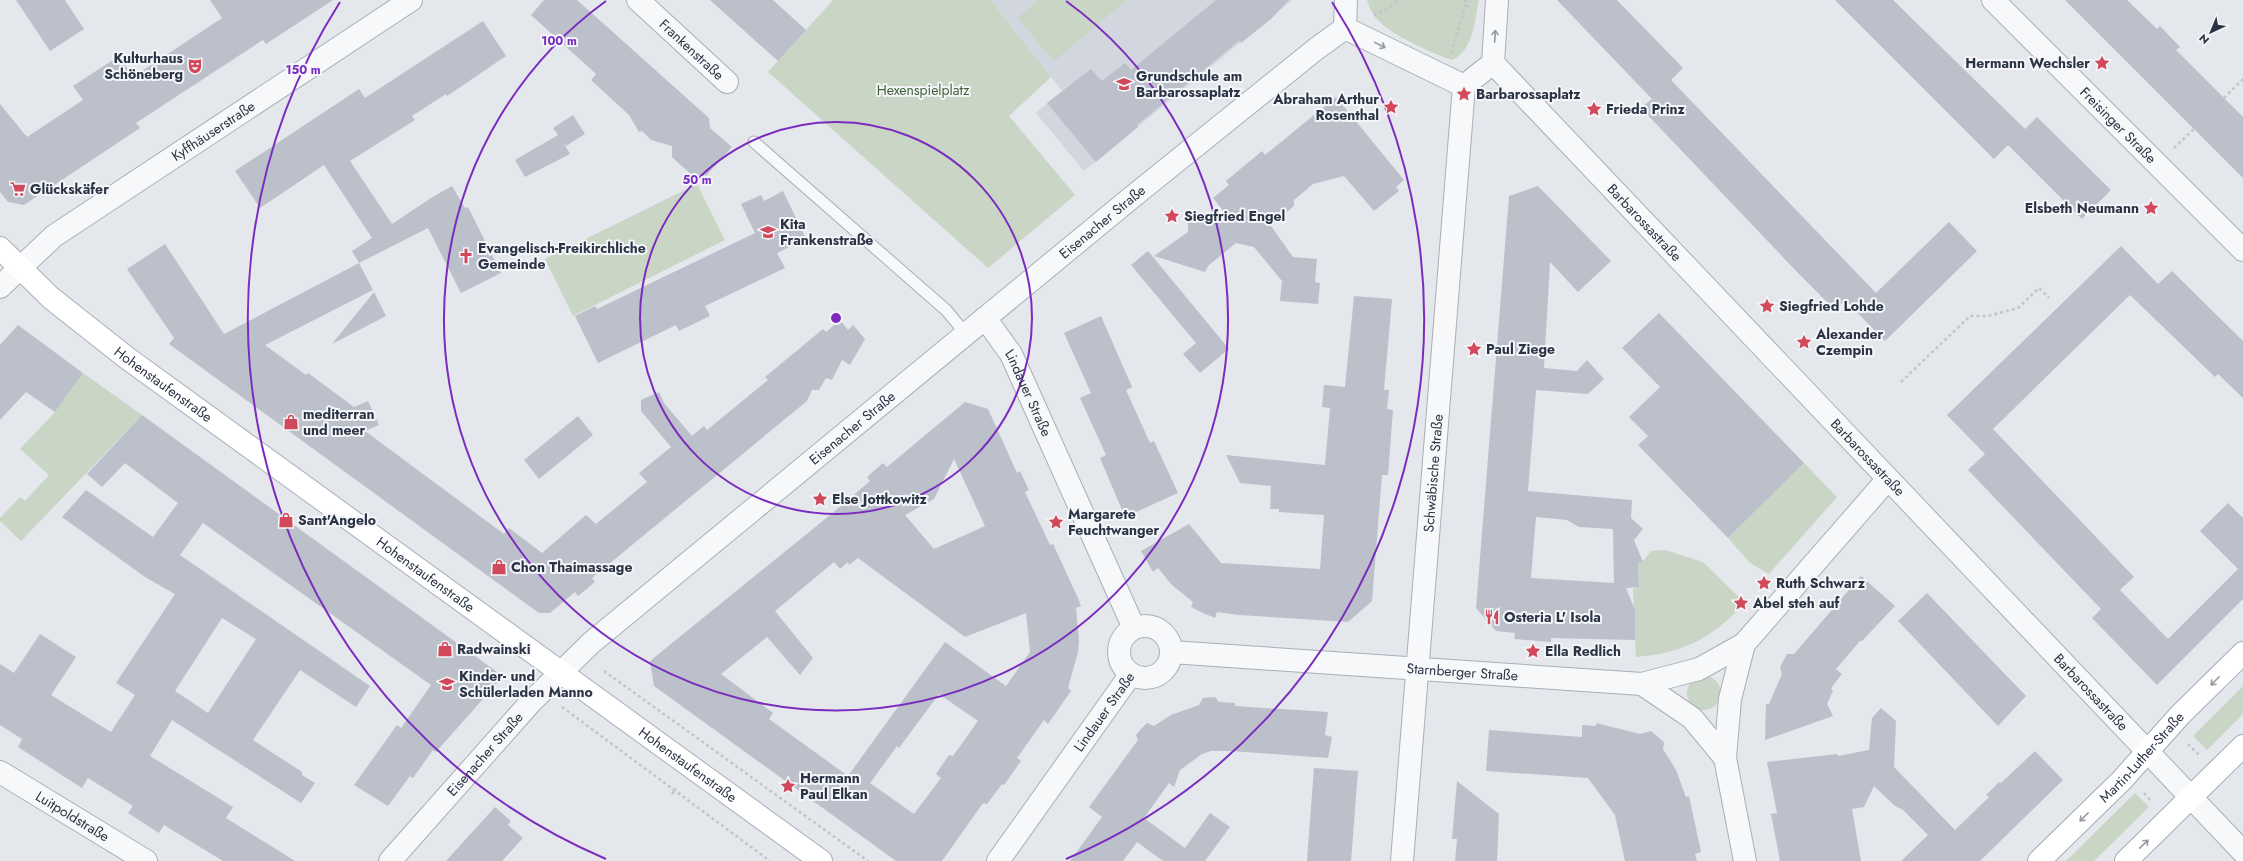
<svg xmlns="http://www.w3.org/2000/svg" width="2243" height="861" font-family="Jost,sans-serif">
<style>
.built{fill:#d2d6de}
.green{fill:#c9d6c5}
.building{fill:#bbc0ca;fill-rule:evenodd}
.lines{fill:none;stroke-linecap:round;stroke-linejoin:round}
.lane-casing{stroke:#a9aeb7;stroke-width:13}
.street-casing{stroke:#a9aeb7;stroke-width:24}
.secondary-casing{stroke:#a9aeb7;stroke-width:24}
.primary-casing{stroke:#a3abb8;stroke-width:24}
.path{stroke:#c2c5cb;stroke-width:2.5;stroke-dasharray:3 3;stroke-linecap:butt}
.lane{stroke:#f7f8fa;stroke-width:11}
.street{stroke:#f7f8fa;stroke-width:22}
.secondary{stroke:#fff;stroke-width:22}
.primary{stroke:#fff;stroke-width:22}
.oneway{stroke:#9196a0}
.oneway2{stroke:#959aa2}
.ring{fill:none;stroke:#7b2cbf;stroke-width:2}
.labels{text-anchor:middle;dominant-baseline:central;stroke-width:4;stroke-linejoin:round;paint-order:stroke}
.street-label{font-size:14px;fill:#2b3445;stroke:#f4f6f9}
.poi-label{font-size:14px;font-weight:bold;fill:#2b3445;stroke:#f4f6f9;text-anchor:start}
.park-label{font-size:14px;fill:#3f6138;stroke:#f4f6f9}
.centre{fill:#7b2cbf;stroke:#f4f6f9;stroke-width:2}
.ring-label{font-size:12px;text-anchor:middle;font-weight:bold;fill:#7b2cbf;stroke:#f4f6f9;stroke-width:4;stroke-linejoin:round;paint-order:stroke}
</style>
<rect width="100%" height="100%" fill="#e4e7ec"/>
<path class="built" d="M991,0H1292L1084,171L1036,113L1062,91Z"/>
<path class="green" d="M833,0H991L1051,77L1009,116L1075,195L988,268L768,72Z
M1038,0H1127L1054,61L1017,18Z
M1367,0H1479C1475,20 1473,51 1452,60C1433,54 1392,35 1379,21C1373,16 1369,7 1367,0Z
M697,184L725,240L573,316L545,259Z
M83,373L142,415L21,541L0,521V518L20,497L25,501L49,475L20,449L55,412Z
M1804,463L1837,497L1769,574L1750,563L1728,538Z
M1665,550L1703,562L1745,603C1712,638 1684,653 1636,657L1633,589L1639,586L1638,563L1642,562L1651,551Z
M1687 693a17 17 0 1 1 34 0a17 17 0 1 1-34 0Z
M2243,686V714L2207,750L2193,736Z
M2135,793L2149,807L2094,861H2066Z"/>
<path class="building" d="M16,0H65L84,29L50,51Z
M210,0H333L266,44L263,40L220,68L136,123L140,128L24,205L8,202L0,192V104L27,137L83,100L73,86L119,56L133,77L222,18Z
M544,0H577L709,118L710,128L732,147L706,176L704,174L696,179L672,157V146L651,140L642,131L639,132L629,115L591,80L596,74L531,15Z
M710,0H773L806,30L778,61Z
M1216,0H1289L1271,19L1241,43L1240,40L1137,125L1138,127L1096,162L1047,103L1091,69L1102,81L1125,63L1131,70Z
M1557,0H1617L1683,68L1671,80L1876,293L1949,222L1977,251L1885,341L1845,300L1835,310L1798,273L1641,108L1652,99Z
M1835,0H1893L2025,129L2037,117L2111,190L2082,219L2008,145L1994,159Z
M2065,0H2127L2157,29L2160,26L2180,47L2176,50L2243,117V178Z
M483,21L506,56L447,96L446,94L412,116L415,120L350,161L392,224L431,198L452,186L465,208L468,207L501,273L461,293L428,228L359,263L352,251L372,238L324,165L260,208L235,171L359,89L365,98Z
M1336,97L1404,180L1396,187L1399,191L1374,211L1344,176L1313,184L1294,200V206L1271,226L1293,257L1317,259L1315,282L1320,283L1318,304L1280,301L1282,281L1254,247L1236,243L1209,265L1205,272L1154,256L1188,232V218L1232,222L1213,198L1229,185L1226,181L1262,151L1265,155Z
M573,115L585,134L566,146L563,142L570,154L525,177L515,160L558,135L553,128Z
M1538,186L1611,261L1578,292L1550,262L1544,368L1577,371L1587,360L1604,379L1588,394L1536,390L1528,491L1632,500L1631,518L1643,529L1634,540L1643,562L1638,563L1639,587L1626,588L1635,610V640L1551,638V642L1514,639L1515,633L1496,631L1476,608L1509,196ZM1536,517L1567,520L1579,527L1613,529L1614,583L1531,578Z
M783,191L806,239L777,253L785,268L705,306L710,316L679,331L676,325L598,363L575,316L595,306L597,309L755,233L741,204L761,195L764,201Z
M165,244L224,334L359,263L373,290L265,345L306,375L308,373L354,407L368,401L379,425L365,431L504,534L509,528L542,553L586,515L596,524L647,482L639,473L671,447L641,411V400L659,392L664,403L692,436L704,426L707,430L768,380L765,377L823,329L826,332L840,320L848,330L853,325L865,339L850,365L842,360L832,380L826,378L819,390H812L807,401L592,578L595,582L578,596L575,592L550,613H539L169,344L174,338L127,269Z
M2121,246L2158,284L2172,271L2243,341V398L2218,374L2215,377L2130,295L1993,429L2134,577L2120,590L2168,639L2238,569L2200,531L2228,503L2243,518V599L2157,685L2092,618L2101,609L1968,470L1985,454L1947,415Z
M1148,251L1229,349L1200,373L1183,354L1196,343L1131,265Z
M374,292L386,316L332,344Z
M1354,296L1392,299L1384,390H1389L1387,409L1393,410L1388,475H1382L1372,601L1348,622L1239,615L1217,612L1215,618L1203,613L1191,607L1193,602L1172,585L1158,568L1153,572L1141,551L1189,524L1221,563L1320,569L1324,515L1279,512V509H1270L1271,486L1240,483L1226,455L1325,465L1330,408L1322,407L1324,385L1345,387Z
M1659,313L1804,463L1728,538L1638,445L1648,436L1629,417L1660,387L1622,348Z
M1101,316L1132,387L1126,390L1150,443L1154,441L1178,493L1125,517L1100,458L1106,455L1080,398L1091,393L1064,333Z
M18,325L83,373L55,412L26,392L0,420V345Z
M965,402L988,409L1017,473L1020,471L1029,490L1025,492L1050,545L1053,544L1077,596L1081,606L1076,608L1079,641L1078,652L1068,688L1071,691L1048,724L1044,720L1017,758L1021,761L1004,785L1002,784L987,804L983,803L942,861H896L654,686L650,661L835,511L870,481L867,477L883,463L887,467ZM954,459L985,526L934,549L905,515L934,499ZM858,558L965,637L1026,613L1030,652L1006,686L945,642L848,776L769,719L773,713L721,674L767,637L800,675L813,658L775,611L834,562L840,569L848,562L849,565ZM939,694L978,721L953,756L949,755L936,774L941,778L914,814L870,783L897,746L899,748Z
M142,415L497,672L498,682L436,752L433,750L413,778L410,776L388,806L354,785L397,725L401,728L431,685L203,523L180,555L370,686L356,707L300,670L253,740L302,772V775L315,783L301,803L172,720L150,756L233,807L226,818L295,861H223L164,825L159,833L128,813L133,806L88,778L82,788L18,747L22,739L0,725V664L14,673L40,634L76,657L51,695L111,732L135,695L116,683L175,594L145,577L62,517L86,490L153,537L178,503L125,463L102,487L87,474ZM222,618L256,639L208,713L175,691Z
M578,416L593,435L539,479L524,460Z
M1861,576L1895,606L1862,641H1860L1836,669L1842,674L1831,688L1833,691L1827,704L1833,716L1765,740L1766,704H1769L1782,674L1780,667L1787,654H1794Z
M1927,593L2026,696L1998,726L1898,621Z
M1215,697L1219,702L1235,703V706L1328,712L1325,735L1332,737L1328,758L1232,751H1211L1202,754L1180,770L1174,787L1169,783L1144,818L1185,848L1210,813L1230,827L1205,861H1163L1137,842L1123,861H1070L1102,817L1089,807L1138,740L1136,735L1141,729L1147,723L1154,726L1171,715L1199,705L1203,698Z
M1881,708L1896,721L1894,767L1955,830L1989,797L1986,795L1999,782L2001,783L2035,751L2063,780L1980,861H1901L1928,835L1903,810L1895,806L1874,786L1864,807L1852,809L1861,861H1780L1771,814L1777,813L1767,762L1837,754L1838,756L1869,750L1872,718Z
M1596,723L1640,734L1651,731L1664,742L1663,749L1676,770L1686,797L1689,796L1701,852L1695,854L1697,861H1625L1615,815L1588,778L1486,771L1489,730L1582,737V725L1596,726Z
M1314,768L1358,771L1351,861H1307Z
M1457,781L1499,814L1497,861H1455L1457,839H1452Z
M495,807L511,821L508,825L523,838L502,861H446Z"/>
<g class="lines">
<defs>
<path id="lane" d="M754,142L946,310L966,334"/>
<g id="street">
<path id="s1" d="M638,0L727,82"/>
<path id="s2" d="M1993,0L2243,250"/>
<path d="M1345,28L1464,86L1493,63L1497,0"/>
<path d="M1345,28L1346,0"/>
<path id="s3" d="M1493,63L2243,852"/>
<path id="s4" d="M0,287L54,236L411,0"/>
<path id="s5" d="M985,318L1011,354L1134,628"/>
<circle cx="1145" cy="652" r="26"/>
<path id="s6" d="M1171,652L1642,684L1699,669L1744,644"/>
<path d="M1642,684L1692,718L1725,758"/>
<path id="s7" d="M0,772L146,861"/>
<path id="s8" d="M390,861L531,702L591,643L1131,198L1316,49L1345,28"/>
<path id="s9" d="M998,861L1131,674"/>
<path id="s10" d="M1402,861L1464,86"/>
<path d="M1745,861L1725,758L1730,699L1744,644L1887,480"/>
</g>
<g id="secondary">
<path id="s11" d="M0,248L51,298L127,358L821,861"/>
</g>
<g id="primary">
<path id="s12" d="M2039,861L2122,780L2180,715L2243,653"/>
<path d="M2126,861L2243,746"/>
</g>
</defs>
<use href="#lane" class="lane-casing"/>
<use href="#street" class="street-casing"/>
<use href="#secondary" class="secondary-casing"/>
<use href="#primary" class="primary-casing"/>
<path class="path" d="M1464,0L1471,11
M1374,15L1389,8L1398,0
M1451,53L1467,0
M2224,98L2243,79
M2174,148L2194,129
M1901,382L1970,316H1988L2018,308L2039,288L2049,298
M604,671L868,861
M562,707L770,861
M2188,744L2200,756
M2144,793L2151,801
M672,794L676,788"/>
<use href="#lane" class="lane"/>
<use href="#street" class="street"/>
<use href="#secondary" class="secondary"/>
<use href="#primary" class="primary"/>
</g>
<defs><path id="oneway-shaft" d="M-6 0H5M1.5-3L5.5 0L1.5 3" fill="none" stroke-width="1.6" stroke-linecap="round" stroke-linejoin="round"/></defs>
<g class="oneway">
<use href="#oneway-shaft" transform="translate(1495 36) rotate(-87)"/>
<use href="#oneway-shaft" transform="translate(1380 45) rotate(26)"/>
</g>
<g class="oneway2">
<use href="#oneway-shaft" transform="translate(2215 681) rotate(135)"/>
<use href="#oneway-shaft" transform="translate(2084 817) rotate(135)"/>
<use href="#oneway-shaft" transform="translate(2144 844) rotate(-44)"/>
</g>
<g class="ring">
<circle cx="836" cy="318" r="196"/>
<path d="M1066 1A392 392 0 1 1 606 1"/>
<path d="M606 859A588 588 0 0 1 340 2M1332 2A588 588 0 0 1 1066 859"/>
</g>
<defs>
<symbol id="sight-bare" viewBox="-9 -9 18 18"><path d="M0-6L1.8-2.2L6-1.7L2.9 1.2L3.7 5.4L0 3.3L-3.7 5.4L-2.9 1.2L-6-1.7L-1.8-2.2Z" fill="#d1495b" stroke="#f4f6f9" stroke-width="2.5" paint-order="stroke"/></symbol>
<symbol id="theatre-bare" viewBox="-9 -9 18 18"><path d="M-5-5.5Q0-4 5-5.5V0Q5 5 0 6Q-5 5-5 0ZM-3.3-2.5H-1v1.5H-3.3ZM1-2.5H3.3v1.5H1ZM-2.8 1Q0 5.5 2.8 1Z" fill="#d1495b" stroke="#f4f6f9" stroke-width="2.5" paint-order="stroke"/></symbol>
<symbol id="school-bare" viewBox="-9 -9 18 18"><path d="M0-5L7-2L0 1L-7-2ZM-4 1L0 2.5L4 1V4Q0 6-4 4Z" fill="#d1495b" stroke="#f4f6f9" stroke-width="2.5" paint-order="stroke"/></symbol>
<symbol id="supermarket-bare" viewBox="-9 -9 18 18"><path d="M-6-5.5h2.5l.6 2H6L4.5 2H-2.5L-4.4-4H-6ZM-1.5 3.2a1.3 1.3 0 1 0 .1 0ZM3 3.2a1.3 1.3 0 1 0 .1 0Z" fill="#d1495b" stroke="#f4f6f9" stroke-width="2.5" paint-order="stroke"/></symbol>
<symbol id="church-bare" viewBox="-9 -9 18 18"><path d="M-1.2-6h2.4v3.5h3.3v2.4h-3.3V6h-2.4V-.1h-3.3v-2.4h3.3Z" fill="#d1495b" stroke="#f4f6f9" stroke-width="2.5" paint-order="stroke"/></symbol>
<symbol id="shop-bare" viewBox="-9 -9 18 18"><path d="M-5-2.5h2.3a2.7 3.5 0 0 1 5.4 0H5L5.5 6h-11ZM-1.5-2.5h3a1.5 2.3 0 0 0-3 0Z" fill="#d1495b" stroke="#f4f6f9" stroke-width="2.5" paint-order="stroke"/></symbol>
<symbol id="restaurant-bare" viewBox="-9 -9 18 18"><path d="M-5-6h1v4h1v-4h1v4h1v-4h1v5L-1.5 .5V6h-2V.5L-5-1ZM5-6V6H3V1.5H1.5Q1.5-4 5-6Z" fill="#d1495b" stroke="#f4f6f9" stroke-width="2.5" paint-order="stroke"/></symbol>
</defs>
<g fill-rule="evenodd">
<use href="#sight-bare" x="2091" y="52" width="22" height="22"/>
<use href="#theatre-bare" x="184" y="55" width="22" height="22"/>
<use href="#school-bare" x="1113" y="73" width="22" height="22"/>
<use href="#sight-bare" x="1453" y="83" width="22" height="22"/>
<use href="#sight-bare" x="1380" y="96" width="22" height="22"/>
<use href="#sight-bare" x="1583" y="98" width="22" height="22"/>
<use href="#supermarket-bare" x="7" y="178" width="22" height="22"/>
<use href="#sight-bare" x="2140" y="197" width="22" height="22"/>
<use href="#sight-bare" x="1161" y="205" width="22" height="22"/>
<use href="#school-bare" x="757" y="221" width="22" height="22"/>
<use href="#church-bare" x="455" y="245" width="22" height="22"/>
<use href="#sight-bare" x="1756" y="295" width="22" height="22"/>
<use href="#sight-bare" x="1793" y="331" width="22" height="22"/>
<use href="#sight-bare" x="1463" y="338" width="22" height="22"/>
<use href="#shop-bare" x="280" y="411" width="22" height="22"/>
<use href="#sight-bare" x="809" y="488" width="22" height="22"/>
<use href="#shop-bare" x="275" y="509" width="22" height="22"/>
<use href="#sight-bare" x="1045" y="511" width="22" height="22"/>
<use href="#shop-bare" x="488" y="556" width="22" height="22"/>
<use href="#sight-bare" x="1753" y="572" width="22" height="22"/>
<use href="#sight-bare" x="1730" y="592" width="22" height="22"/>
<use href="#restaurant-bare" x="1481" y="606" width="22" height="22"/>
<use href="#shop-bare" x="434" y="638" width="22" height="22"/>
<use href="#sight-bare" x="1522" y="640" width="22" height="22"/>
<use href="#school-bare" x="436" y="673" width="22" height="22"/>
<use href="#sight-bare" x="777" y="775" width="22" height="22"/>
</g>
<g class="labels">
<g class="street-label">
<text stroke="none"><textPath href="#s1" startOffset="73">Frankenstraße</textPath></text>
<text stroke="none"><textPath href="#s2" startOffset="177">Freisinger Straße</textPath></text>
<text stroke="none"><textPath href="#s4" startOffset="265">Kyffhäuserstraße</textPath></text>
<text stroke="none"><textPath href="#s8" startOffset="959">Eisenacher Straße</textPath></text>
<text stroke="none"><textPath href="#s3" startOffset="220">Barbarossastraße</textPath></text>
<text stroke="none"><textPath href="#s11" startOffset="213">Hohenstaufenstraße</textPath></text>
<text stroke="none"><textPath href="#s5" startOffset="87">Lindauer Straße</textPath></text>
<text stroke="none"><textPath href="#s8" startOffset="635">Eisenacher Straße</textPath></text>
<text stroke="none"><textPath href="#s3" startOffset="544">Barbarossastraße</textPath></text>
<text stroke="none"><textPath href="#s10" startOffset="389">Schwäbische Straße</textPath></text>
<text stroke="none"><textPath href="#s11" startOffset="537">Hohenstaufenstraße</textPath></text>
<text stroke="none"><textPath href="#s6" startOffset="292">Starnberger Straße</textPath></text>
<text stroke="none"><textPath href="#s3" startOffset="868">Barbarossastraße</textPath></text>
<text stroke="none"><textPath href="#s9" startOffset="183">Lindauer Straße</textPath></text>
<text stroke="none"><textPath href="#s8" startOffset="143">Eisenacher Straße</textPath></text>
<text stroke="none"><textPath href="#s12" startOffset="146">Martin-Luther-Straße</textPath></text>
<text stroke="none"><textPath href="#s11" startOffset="861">Hohenstaufenstraße</textPath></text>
<text stroke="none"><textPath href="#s7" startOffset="85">Luitpoldstraße</textPath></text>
</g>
<g class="poi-label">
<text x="183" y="58" text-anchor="end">Kulturhaus<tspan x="183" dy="16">Schöneberg</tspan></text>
<text x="2090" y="63" text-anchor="end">Hermann Wechsler</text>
<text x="1136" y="76">Grundschule am<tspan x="1136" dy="16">Barbarossaplatz</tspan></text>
<text x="1476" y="94">Barbarossaplatz</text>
<text x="1379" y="99" text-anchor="end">Abraham Arthur<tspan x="1379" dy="16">Rosenthal</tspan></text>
<text x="1606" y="109">Frieda Prinz</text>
<text x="30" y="189">Glückskäfer</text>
<text x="2139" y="208" text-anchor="end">Elsbeth Neumann</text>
<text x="1184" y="216">Siegfried Engel</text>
<text x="780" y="224">Kita<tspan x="780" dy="16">Frankenstraße</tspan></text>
<text x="478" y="248">Evangelisch-Freikirchliche<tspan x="478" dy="16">Gemeinde</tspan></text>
<text x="1779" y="306">Siegfried Lohde</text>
<text x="1816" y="334">Alexander<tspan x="1816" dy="16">Czempin</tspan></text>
<text x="1486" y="349">Paul Ziege</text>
<text x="303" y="414">mediterran<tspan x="303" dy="16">und meer</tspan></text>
<text x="832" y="499">Else Jottkowitz</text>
<text x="1068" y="514">Margarete<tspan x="1068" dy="16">Feuchtwanger</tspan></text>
<text x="298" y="520">Sant'Angelo</text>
<text x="511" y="567">Chon Thaimassage</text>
<text x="1776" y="583">Ruth Schwarz</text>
<text x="1753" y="603">Abel steh auf</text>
<text x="1504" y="617">Osteria L' Isola</text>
<text x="457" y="649">Radwainski</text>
<text x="1545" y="651">Ella Redlich</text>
<text x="459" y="676">Kinder- und<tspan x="459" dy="16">Schülerladen Manno</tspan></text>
<text x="800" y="778">Hermann<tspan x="800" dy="16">Paul Elkan</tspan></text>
</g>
<g class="park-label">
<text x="923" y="90">Hexenspielplatz</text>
</g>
</g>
<circle cx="836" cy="318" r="6" class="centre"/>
<g class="ring-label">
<text x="559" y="45">100 m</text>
<text x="303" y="74">150 m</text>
<text x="697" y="184">50 m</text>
</g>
<g transform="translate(2211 32) rotate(224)" stroke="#f4f6f9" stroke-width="3" paint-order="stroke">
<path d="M0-3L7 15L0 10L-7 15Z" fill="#2b3445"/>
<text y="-6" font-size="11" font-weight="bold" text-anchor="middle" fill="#2b3445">N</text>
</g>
</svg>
